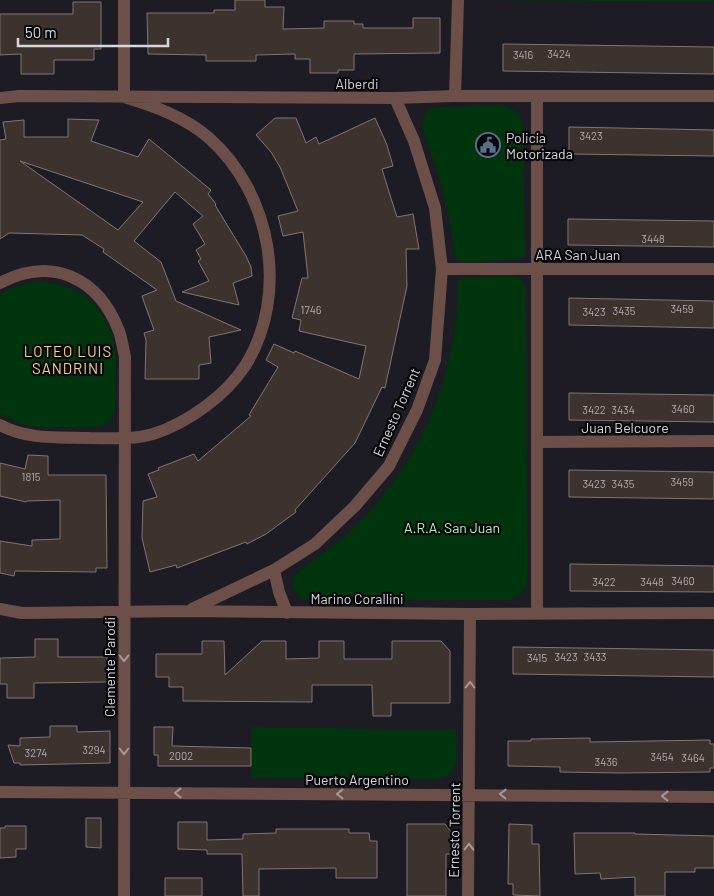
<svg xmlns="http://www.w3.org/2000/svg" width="714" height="896" font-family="Barlow,sans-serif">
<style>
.green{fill:#00340c}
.building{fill:#3d332e;stroke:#827570;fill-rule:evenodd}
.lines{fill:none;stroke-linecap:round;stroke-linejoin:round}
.street{stroke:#6c4f49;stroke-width:12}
.oneway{stroke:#a7999a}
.labels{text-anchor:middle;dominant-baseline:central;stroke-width:4.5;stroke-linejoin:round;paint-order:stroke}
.number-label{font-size:11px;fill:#b0adb0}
.street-label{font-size:14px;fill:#d7d6dc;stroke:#07070a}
.poi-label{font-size:14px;fill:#d7d6dc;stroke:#07070a;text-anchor:start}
.park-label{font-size:14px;fill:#acf9b5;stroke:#07070a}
.neighbourhood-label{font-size:15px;letter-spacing:1px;fill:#f7d189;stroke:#07070a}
</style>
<rect width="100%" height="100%" fill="#1d1b24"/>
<path class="green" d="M470,0H714V2Z
M503,106C514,108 520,114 523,125L525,255L522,258L518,259L461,262L455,257L448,211L437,171L422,126L424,117L430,109L439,107Z
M513,276L522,279L526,289L527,581C525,592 520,597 508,600H304C295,593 291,587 294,575C314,559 336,546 354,528C421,462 458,376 458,282L464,277Z
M34,282C79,282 110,306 115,352C117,371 115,391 115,410C113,419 108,423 99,427H38L25,425L0,414V295L11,288Z
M251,727L456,730C456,750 463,777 436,779L251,778Z"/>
<path class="building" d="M235,0H265V7H284L283,29L324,28V21H354V24H363V28H413V18H440V53L354,54V70H338V73H310V59H295V54L256,55V61H206V55L148,54L147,13H214V10H235Z
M73,2H101V49H94V60H54V74H21V54L0,55V14H73Z
M503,44L714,47V74L503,71Z
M275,118H296L306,143L316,137L319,144L375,118L387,145L393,166L382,169L390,195L397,217L413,214L419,249H406L407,286L385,388L382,387L355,443L295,510L296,512L266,534L247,544L246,542L177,568L176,565L150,572L142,538L143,501L157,497L148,474L159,470L158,468L194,454L198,461L251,416L249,415L278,367L266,360L274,344L294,353L295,351L359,379L366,346L299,331L301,320L292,318L302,278H308L303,232L283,236L278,216L298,211L280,167L271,152L256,135Z
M68,119L99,120L91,141L138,157L149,139L211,190L208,194L216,204L215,205L246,256L251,267L252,276L233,283L239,305L182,292L209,281L198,261L201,259L196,250L205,244L193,224L203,216L175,192L134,241L161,262L176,301L241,330L209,337L211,363L199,365V379H145L146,340L144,333L154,330L142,296L157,290L103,252L104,249L82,235L9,233L0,239V140L6,139L3,122L24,120V137H68ZM20,161L143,202L118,230Z
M569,127L714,130V156L569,154Z
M568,219L714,221V247L568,245Z
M569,298L714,301V328L569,325Z
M569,393L714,395V422L569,420Z
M28,455L48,456V475H106L107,568H96V572L15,571L14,576L0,573V541L32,546V540L60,539V500L27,501L26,502L0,496V463L25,469Z
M569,470L714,472V499L569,497Z
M570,564L714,566V592L570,591Z
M35,639H58V657H107V682L34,683V698H7V684H0V658L35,657Z
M202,641H224L225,675L262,641H286V659L319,658V641H344V659H392V641H441L450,651V703H391V716H373L372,685H312V702L183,701V687H169V677H156V654H202Z
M513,647L714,650V677L513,674Z
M50,726H77V732L110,731V763L20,765V763H14L8,745L20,746V738L50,737Z
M154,727H173L172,746L251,748V766H158V755H154Z
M590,738V742L710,740V744H714V768H710V772L620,773L560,772V767L508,766V741H531V739Z
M86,818H101V848L86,847Z
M178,822H207V840L243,839V834L276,833V829H349V833H369L370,841H377V878H336V868L259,869V896H243L242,854H207V850L178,849Z
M407,824H445L455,837V854H446V896H407Z
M509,824L532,825V844H539L540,896L513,895V884H508Z
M5,826H26V849H16V857L0,858V828H5Z
M574,833H635V834L714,836V868H695V872H665V896H635V877L601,879L600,873L575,874Z
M165,878H202V896H165Z"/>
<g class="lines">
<path class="street" d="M455,96L458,0
M537,96V613
M0,98L19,96L395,98L455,96H714
M442,269H714
M0,283C52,256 98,277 119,331C122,339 123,349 125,357L124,896
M0,425C27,440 59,437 89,438C110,438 132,440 153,434C172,428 190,418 206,406C221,395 235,381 245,366C290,294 271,193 209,138C185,117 154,106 124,97V0
M537,442L714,441
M274,570L279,592L287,613
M0,609L22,613L188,611L470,614L714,613
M192,609L274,570L315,544L355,506L389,466L417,410L435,360L442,269L435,208L414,141L395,98
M0,792L714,797
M468,896L470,614"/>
</g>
<defs><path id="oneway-chevron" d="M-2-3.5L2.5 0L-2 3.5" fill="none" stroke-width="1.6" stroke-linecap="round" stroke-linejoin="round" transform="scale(1.25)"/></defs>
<g class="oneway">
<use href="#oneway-chevron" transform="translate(124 658) rotate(90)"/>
<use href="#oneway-chevron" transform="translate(470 685) rotate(-90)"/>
<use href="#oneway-chevron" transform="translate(124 751) rotate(90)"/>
<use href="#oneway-chevron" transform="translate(178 793) rotate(-180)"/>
<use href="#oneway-chevron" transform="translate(340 794) rotate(-180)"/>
<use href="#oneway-chevron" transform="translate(503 794) rotate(-179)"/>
<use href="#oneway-chevron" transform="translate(665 796) rotate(-179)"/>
<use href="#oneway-chevron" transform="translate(469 847) rotate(-89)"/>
</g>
<defs>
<symbol id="civic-ring" viewBox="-11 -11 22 22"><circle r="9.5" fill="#07070a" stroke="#5c6f8a" stroke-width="1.5"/><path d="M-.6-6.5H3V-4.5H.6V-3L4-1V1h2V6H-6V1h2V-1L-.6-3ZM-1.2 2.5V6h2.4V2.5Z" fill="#5c6f8a"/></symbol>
</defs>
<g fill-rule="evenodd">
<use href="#civic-ring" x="474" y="131" width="28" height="28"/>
</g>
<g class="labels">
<g class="number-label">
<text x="559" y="53">3424</text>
<text x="523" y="54">3416</text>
<text x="591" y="135">3423</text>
<text x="653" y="238">3448</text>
<text x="682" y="308">3459</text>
<text x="311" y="309">1746</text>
<text x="624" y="310">3435</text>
<text x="594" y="311">3423</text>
<text x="683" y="408">3460</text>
<text x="594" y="409">3422</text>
<text x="623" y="409">3434</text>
<text x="31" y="476">1815</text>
<text x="682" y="481">3459</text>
<text x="594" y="483">3423</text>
<text x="623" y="483">3435</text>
<text x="683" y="580">3460</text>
<text x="604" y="581">3422</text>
<text x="652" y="581">3448</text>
<text x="566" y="656">3423</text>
<text x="595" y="656">3433</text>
<text x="537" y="657">3415</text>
<text x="94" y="749">3294</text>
<text x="36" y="752">3274</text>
<text x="181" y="755">2002</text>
<text x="662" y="756">3454</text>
<text x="693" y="757">3464</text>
<text x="606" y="761">3436</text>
</g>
<g class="street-label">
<text x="357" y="83">Alberdi</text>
<text x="578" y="254">ARA San Juan</text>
<text transform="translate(396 412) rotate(-66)">Ernesto Torrent</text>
<text x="625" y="427">Juan Belcuore</text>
<text x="357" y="598">Marino Corallini</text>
<text transform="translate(109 667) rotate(-90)">Clemente Parodi</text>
<text x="357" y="779">Puerto Argentino</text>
<text transform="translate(454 830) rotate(-89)">Ernesto Torrent</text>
</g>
<g class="poi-label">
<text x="506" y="137">Policía<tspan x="506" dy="16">Motorizada</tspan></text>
</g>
<g class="park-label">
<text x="452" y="527">A.R.A. San Juan</text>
</g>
<g class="neighbourhood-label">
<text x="68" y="351">LOTEO LUIS<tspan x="68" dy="17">SANDRINI</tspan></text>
</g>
</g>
<path d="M18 38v8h150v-8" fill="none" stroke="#d7d6dc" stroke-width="2.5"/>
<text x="25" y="38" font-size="15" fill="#d7d6dc" stroke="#07070a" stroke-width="4" paint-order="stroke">50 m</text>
</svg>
